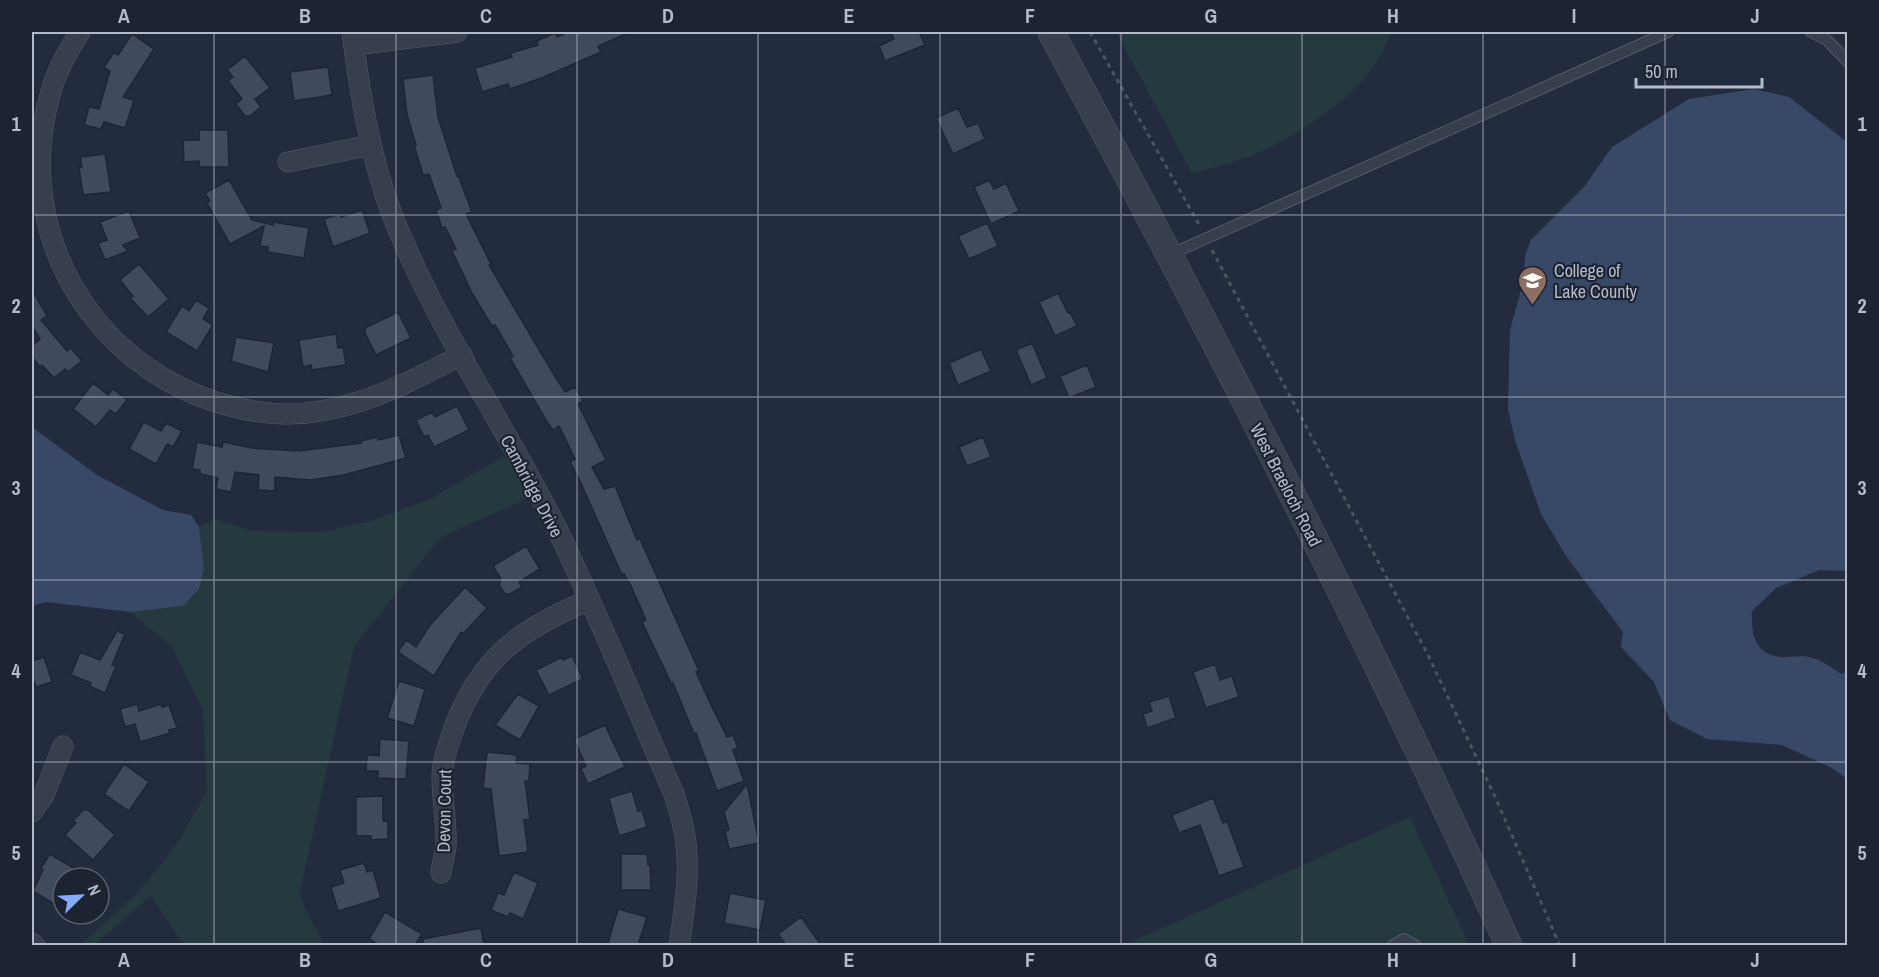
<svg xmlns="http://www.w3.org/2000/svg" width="1879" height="977" font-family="'Archivo Narrow',sans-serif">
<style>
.green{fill:#253a3f}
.water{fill:#384867}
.building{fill:#3f4a5d;stroke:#1e2634;stroke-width:1.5}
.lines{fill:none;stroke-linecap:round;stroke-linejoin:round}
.service-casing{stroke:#525a68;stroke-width:12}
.minor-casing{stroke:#525a68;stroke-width:21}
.tertiary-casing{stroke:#525a68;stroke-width:27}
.path{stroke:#43575c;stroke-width:3;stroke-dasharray:4.5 4.5;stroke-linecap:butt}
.service{stroke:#373f4e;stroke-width:10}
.minor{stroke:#373f4e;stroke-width:20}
.tertiary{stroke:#373f4e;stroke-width:26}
.grid{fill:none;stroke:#b3bac9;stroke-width:1.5;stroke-opacity:0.55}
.labels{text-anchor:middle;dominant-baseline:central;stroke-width:4.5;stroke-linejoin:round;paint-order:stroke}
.poi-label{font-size:18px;fill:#b3bac9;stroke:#1c2432;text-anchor:start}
.street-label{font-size:18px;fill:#b3bac9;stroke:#1c2432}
.neatline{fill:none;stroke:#b3bac9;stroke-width:2}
.grid-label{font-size:20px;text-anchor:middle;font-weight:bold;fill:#b3bac9}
</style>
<rect width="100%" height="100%" fill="#232c3e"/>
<path class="green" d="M1116,32H1391C1375,88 1297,138 1245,158C1228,164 1209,168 1192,173Z
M506,455L528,498L441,537L354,646L299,896L324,945H184L151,896L94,945L79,946L136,895L175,847L207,792L203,710L172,647L130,612L183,606L204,568L199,527L215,519L252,531L320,532L369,522L430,499Z
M1410,817L1469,945L1122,946Z"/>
<path class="water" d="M1754,89L1789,97L1847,142V571L1819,570L1776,588L1752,611C1751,633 1754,654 1780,657C1791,658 1802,654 1813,658C1823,661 1833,669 1842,674L1847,671V779L1832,768L1782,745L1707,739L1670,720L1654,682L1621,647L1623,632L1566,556L1541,514L1515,440L1508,409L1510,330L1523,283L1525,256L1531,240L1584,187L1612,147L1689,99Z
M32,427L97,475L163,510L191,515L199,527L204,568L199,589L183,606L130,612L46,602L32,606Z"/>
<path class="building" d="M568,32H630L598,46L601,52L544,77L510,89L508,84L482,92L475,68L512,57L511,53L538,45L537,41L552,34H556L557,37Z
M891,32H919L925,45L885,61L879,46L894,39Z
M132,34L154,49L123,97L134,100L125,128L104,122L101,129L84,125L89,107L99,109L110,71L104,67L114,52L118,55Z
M245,56L270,88L255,99L261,107L250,116H245L236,104L242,99L228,81L233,77L227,70Z
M328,67L332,95L294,101L290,72Z
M433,75L438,117L457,176L458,175L472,212L466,214L491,264L489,265L554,375L565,392L575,387L583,401L578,404L606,460L592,467L604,489L615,486L637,540L640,539L678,624L699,671L696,672L712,707L727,737L733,735L738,748L733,750L744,781L717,791L696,733L694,734L673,683H671L642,622L646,620L630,584L624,574L622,575L579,479L570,462L575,459L559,426L553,430L547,422L510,358L513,356L495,325L492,326L472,293L452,251L456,249L445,227L442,228L436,210L441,208L429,174L423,175L414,145H416L407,115L403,79Z
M958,108L967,127L978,123L985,139L953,154L936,118Z
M199,130H228L229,167H199V161L184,162L183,140H199Z
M105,154L111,192L83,195L79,167H82L80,157Z
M229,180L252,220L273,225V222L309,228L304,258L268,252V247L260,246L264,226L230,244L207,203L210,201L205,193Z
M989,180L994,189L1006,183L1019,211L991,224L974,187Z
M362,210L370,233L333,247L324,219L340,214L341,217Z
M129,211L140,238L123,245L128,251L105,260L98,243L107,240L100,222Z
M987,223L998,246L969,259L958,236Z
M139,264L169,299L148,317L130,298L133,296L120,280Z
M32,290L47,316L41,320L67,351L71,348L82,361L68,372L65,369L54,378L42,365L40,367L32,357V346L40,339L32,326Z
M1058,293L1068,313L1070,312L1077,326L1055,336L1039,302Z
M196,300L209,308L203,319L213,325L197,351L166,332L182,306L189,311Z
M398,312L411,338L376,355L365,333V328Z
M336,334L338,348L343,347L346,365L312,370L311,365L303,367L299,340Z
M236,337L274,343L268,372L231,361Z
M1032,343L1047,378L1031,385L1016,350Z
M981,349L991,371L958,385L949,363Z
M1087,365L1096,387L1069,398L1060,376Z
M93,383L108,395L113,389L127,400L116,414L110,410L96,427L73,409Z
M457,406L469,430L434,447L428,435L424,437L416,420L432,412L435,417Z
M144,422L161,431L166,423L182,431L173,447L167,444L156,464L129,449Z
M399,435L406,458L344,475L310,480L275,477V491L258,490L259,475L235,472L231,492L216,489L218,478L200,474V470L192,469L197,442L222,447L223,442L252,448L299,451L361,443V441L377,437L378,440Z
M983,437L991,457L967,466L959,447Z
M526,546L540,569L519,582L522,587L510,594H505L499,585L501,579L493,566Z
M465,587L487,608L463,634L461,632L434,676L398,652L406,640L416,647L430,625Z
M117,631L125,634L112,665L116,666L105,693L89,686L91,683L71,675L80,652L100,660Z
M572,656L583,679L549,695L536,670L562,657L563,660Z
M44,657L52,682L36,687L32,676V661Z
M1215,664L1220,680L1232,676L1239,697L1206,708L1193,672Z
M399,681L425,689L414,726L387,718Z
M518,694L539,706L520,740L495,725Z
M1169,696L1176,718L1147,728L1143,714L1152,711L1149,702Z
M137,704L139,711L161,704L162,707L169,705L177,728L169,730L170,733L140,742L135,724L125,727L120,709Z
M605,725L625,767L588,784L581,769L586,766L574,739Z
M380,739L409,741L406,779L378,778V771H366L367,755L379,756Z
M487,752L517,755L516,763L530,764L529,781H525L530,819L524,820L528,852L499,856L491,789L483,788Z
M124,764L149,782L129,811L104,794Z
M747,784L759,843L729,849L725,831L729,830L724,812Z
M632,791L638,811L642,810L647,827L619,836L609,798Z
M383,796V821H388V839L371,840V836H356V797Z
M1213,798L1223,823L1227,821L1244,867L1219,876L1200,825L1179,833L1172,815Z
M83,810H88L115,835L93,860L65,835L76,823L73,821Z
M50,854L75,869L70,878H63V889L54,904L33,891L43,870L41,868Z
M621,854H647L648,865H650L651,890H621Z
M364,863L367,872L373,870L381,898L338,911L331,887L344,883L340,870Z
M514,872L538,883L523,919L510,913L508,917L491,910L498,893L504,895Z
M730,893L766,900L760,930L724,923Z
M618,909L647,917L638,945H615L608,943Z
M385,912L422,934L415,945H379L369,939Z
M801,917L821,945H786L778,934Z
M481,928L484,945H423V939Z"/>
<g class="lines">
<defs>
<path id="service" d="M1811,32L1827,40L1848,62
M1169,255L1668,32
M1392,946L1404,939L1416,946"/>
<path id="minor" d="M80,32C69,49 58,68 52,88C5,239 105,390 260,412C334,423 399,387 462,355
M352,32C360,94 370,157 393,217C436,325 503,422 555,525C598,613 635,705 674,794C677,805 681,815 683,826C692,865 685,907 679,946
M354,45L457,32
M288,162L371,145
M32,812L44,795L63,746
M441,873C442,864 445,855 446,846C447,823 442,800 442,777C442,761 449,743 454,728C481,656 521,629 589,600
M32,943L35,946"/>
<path id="tertiary" d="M1051,32C1212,332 1368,635 1509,946"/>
</defs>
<use href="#service" class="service-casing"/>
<use href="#minor" class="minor-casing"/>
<use href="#tertiary" class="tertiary-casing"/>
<path class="path" d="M1090,32L1201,228
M1212,250L1428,655L1497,801L1560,946"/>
<use href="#service" class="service"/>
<use href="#minor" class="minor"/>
<use href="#tertiary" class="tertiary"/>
</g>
<path class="grid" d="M214,32V946M396,32V946M577,32V946M758,32V946M940,32V946M1121,32V946M1302,32V946M1483,32V946M1665,32V946M32,215H1848M32,397H1848M32,580H1848M32,762H1848"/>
<defs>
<symbol id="university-pin" viewBox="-11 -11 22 30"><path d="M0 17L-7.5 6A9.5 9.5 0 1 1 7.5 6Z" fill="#8d6e63" stroke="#1c2432"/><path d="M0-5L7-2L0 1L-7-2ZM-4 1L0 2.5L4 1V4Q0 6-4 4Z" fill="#fff"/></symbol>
</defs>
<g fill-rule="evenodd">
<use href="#university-pin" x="1516" y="264" width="33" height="45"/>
</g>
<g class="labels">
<g class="poi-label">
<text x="1554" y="270">College of<tspan x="1554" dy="21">Lake County</tspan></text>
</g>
<g class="street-label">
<text transform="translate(1286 485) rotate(63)">West Braeloch Road</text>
<text transform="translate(532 486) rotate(62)">Cambridge Drive</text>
<text transform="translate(444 811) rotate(-89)">Devon Court</text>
</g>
</g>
<rect width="1879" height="977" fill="none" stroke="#1c2432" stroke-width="66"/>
<g transform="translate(81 896) rotate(66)"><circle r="28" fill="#1c2432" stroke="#58606e" stroke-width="1.5"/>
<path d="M0-4.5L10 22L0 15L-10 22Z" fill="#87aafa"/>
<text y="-9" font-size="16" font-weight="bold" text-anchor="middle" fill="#b3bac9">N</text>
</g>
<path d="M1636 78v9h126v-9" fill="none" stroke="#b3bac9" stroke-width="3"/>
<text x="1645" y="78" font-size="18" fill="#b3bac9" stroke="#1c2432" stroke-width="4.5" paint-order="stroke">50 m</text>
<rect x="33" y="33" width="1813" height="911" class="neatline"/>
<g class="grid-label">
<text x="124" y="23">A</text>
<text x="305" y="23">B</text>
<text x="486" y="23">C</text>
<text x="668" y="23">D</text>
<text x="849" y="23">E</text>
<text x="1030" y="23">F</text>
<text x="1211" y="23">G</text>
<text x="1393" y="23">H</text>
<text x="1574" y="23">I</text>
<text x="1755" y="23">J</text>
<text x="16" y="131">1</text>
<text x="1862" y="131">1</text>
<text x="16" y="313">2</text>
<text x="1862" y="313">2</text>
<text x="16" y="495">3</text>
<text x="1862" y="495">3</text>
<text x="16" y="678">4</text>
<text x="1862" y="678">4</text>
<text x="16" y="860">5</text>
<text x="1862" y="860">5</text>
<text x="124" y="967">A</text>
<text x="305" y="967">B</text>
<text x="486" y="967">C</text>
<text x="668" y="967">D</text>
<text x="849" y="967">E</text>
<text x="1030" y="967">F</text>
<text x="1211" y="967">G</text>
<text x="1393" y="967">H</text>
<text x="1574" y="967">I</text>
<text x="1755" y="967">J</text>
</g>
</svg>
